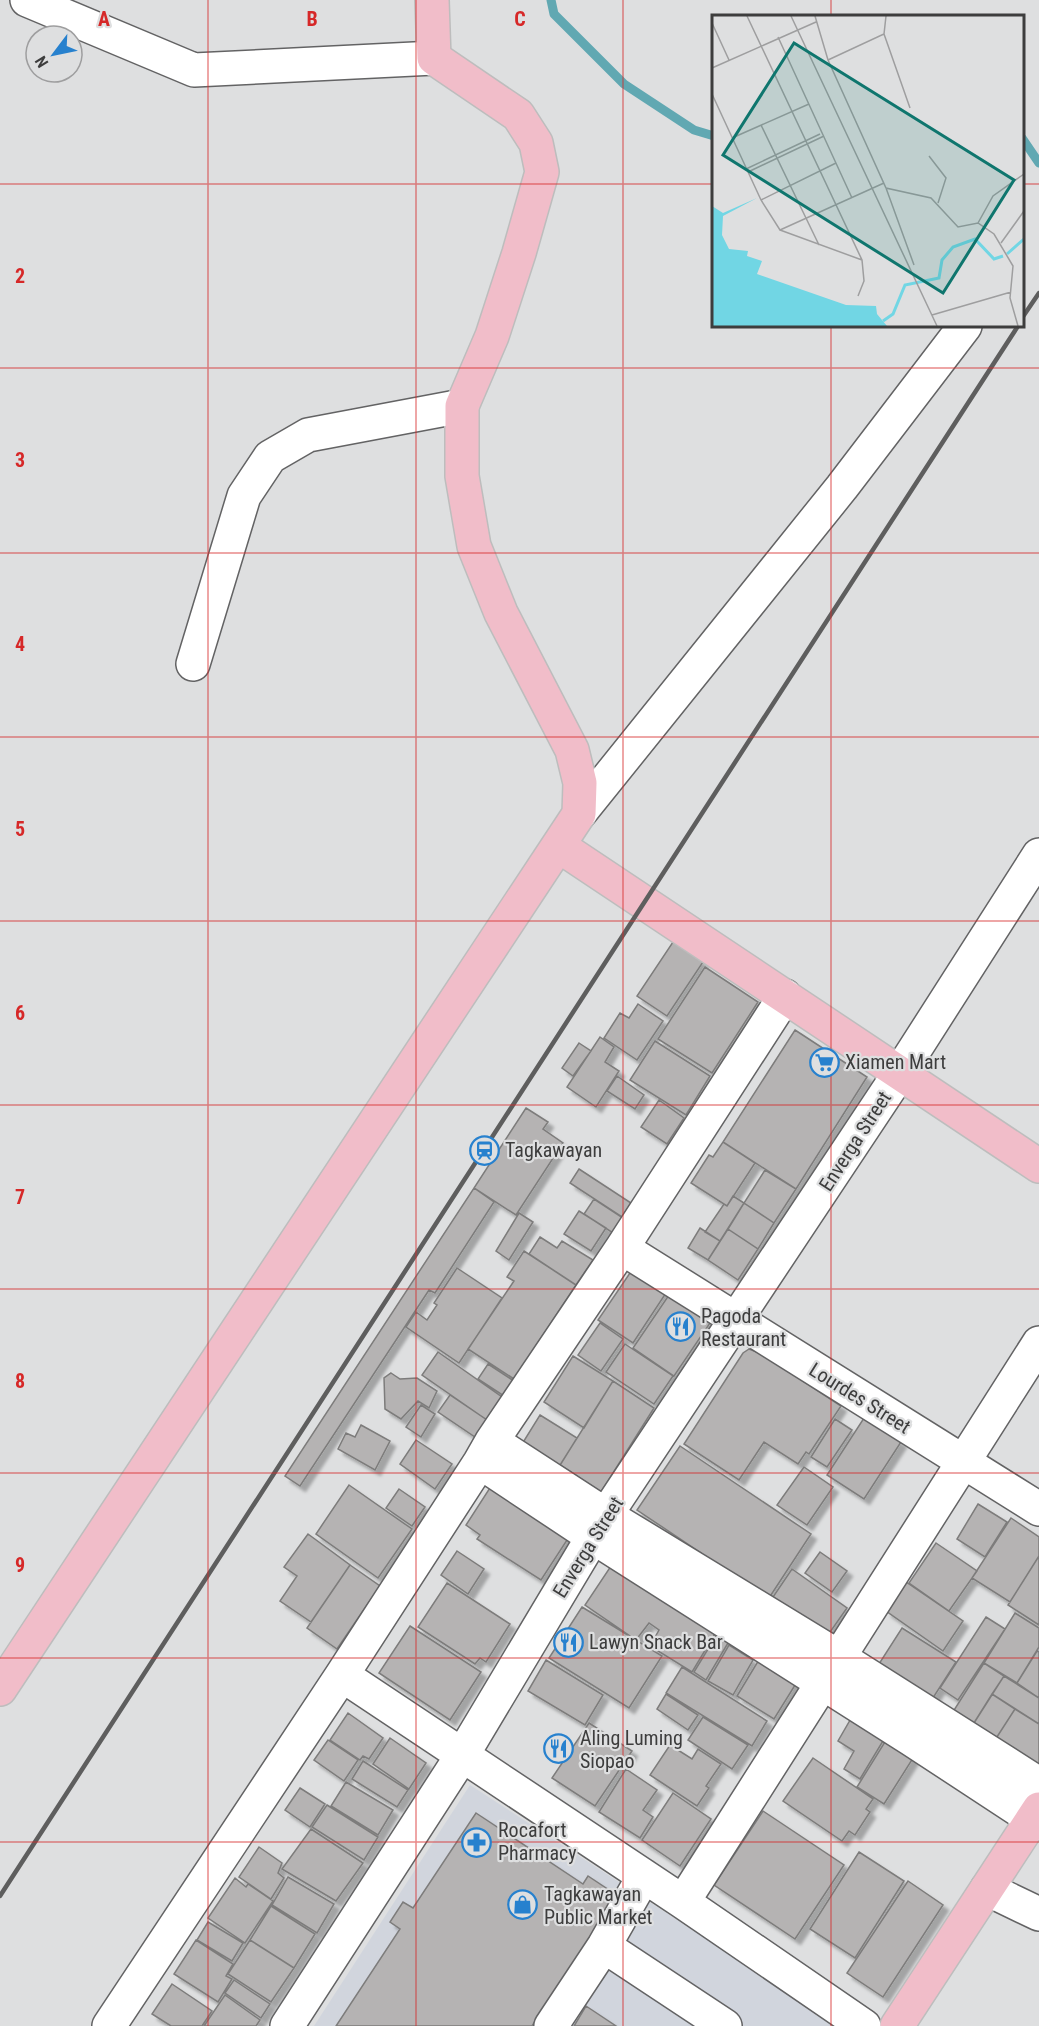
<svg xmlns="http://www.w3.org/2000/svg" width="1039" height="2026" font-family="'Roboto Condensed',sans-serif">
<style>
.built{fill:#d1d5dd}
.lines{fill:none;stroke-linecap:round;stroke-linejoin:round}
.stream{stroke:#61a8b2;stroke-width:9}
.building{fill:#b5b3b3;stroke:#7d7c7b;stroke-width:1.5;filter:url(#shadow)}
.minor-casing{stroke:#636364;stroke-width:36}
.major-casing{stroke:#bdbdbd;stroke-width:36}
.minor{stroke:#fff;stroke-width:33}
.major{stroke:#f1bdc9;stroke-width:33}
.rail{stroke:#5e5e5e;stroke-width:4.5}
.grid{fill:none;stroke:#d62828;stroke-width:1.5;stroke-opacity:0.55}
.labels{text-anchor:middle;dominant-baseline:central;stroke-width:4.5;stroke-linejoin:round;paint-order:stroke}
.poi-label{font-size:20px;fill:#3d3d3d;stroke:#dedfe0;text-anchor:start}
.street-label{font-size:20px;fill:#3d3d3d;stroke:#dedfe0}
.inset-river{fill:none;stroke:#71d6e4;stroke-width:3}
.inset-road{fill:none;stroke:#9e9e9f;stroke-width:1.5}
.view{fill:#0f766e;fill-opacity:0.15;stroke:#0f766e;stroke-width:3}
.inset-edge{fill:none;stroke:#3d3d3d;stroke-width:3}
.grid-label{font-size:20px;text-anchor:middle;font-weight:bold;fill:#d62828;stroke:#dedfe0;stroke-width:4.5;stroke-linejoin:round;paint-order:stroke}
</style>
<defs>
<filter id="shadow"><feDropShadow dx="5.5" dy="5.5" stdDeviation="1.5" flood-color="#0004"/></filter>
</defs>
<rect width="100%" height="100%" fill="#dedfe0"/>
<path class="built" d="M470,1785L840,2026H314Z"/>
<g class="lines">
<path class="stream" d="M551,0L554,14L624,84L694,130L714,136
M1022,138L1039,163"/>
</g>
<path class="building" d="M673,942L703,962L667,1016L637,996Z
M705,967L758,1002L712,1073L658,1039Z
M638,1004L663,1021L637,1060L604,1038L620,1013L629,1018Z
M795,1030L867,1077L796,1189L723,1142Z
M600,1037L614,1047L605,1062L619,1071L596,1107L567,1087Z
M655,1041L710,1076L686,1115L630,1080Z
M579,1043L591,1051L573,1076L562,1068Z
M617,1076L644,1095L635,1109L607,1091Z
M659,1100L684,1118L667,1144L641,1127Z
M526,1108L548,1122L543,1129L563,1143L516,1215L474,1188Z
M723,1142L755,1163L727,1206L691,1183L709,1155L713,1157Z
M579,1169L631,1203L622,1217L570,1183Z
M765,1170L796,1189L774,1223L744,1203Z
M474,1188L494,1202L435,1293L429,1290L300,1486L285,1476Z
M733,1196L744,1203L720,1241L705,1232L724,1204L727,1206Z
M594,1199L623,1218L613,1233L584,1214Z
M744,1203L774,1223L758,1249L728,1229Z
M579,1211L606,1228L591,1251L564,1234Z
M519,1213L533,1222L509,1260L496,1251Z
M700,1228L720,1241L708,1260L688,1248Z
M728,1229L758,1249L738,1280L708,1260Z
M540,1237L557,1248L562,1241L593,1260L576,1285L529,1254Z
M524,1251L576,1285L514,1379L468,1349L514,1281L507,1277Z
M457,1268L502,1298L459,1363L406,1327L416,1312L427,1320L437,1305L434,1303Z
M632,1270L666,1293L633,1343L598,1320Z
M669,1295L710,1323L674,1376L633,1348Z
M600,1323L623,1339L601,1371L578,1355Z
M625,1344L673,1376L654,1404L606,1372Z
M749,1349L762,1354L841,1406L809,1454L806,1452L798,1464L764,1442L739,1480L684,1444L743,1353Z
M438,1352L502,1397L487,1420L422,1375Z
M573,1356L613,1381L584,1428L544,1402Z
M488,1364L514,1381L504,1396L478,1379Z
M391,1373L400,1379L417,1378L437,1391L429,1408L418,1401L401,1419L385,1409L384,1378Z
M613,1381L654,1408L601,1492L560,1465Z
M450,1395L487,1420L475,1437L438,1412Z
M421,1405L435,1414L421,1437L406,1427Z
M540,1415L577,1438L559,1467L522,1444Z
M864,1418L901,1442L864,1499L827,1475Z
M835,1419L852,1430L827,1467L811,1457Z
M361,1425L390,1441L375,1470L338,1449L346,1433L355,1437Z
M416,1440L452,1464L435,1489L400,1464Z
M680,1446L811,1534L769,1598L698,1558L701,1553L637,1510Z
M804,1467L833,1487L807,1525L777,1505Z
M495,1480L571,1534L541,1580L477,1539L480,1535L466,1525Z
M349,1485L412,1529L378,1578L316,1534Z
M399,1489L425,1507L412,1526L386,1508Z
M978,1504L1007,1522L985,1557L957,1539Z
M1011,1518L1039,1537V1556L1010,1602L972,1578Z
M308,1534L350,1565L311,1622L280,1601L297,1576L284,1567Z
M936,1543L977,1571L949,1611L909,1583Z
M457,1551L484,1569L468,1594L441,1575Z
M820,1552L847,1571L832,1592L805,1573Z
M1039,1556V1625L1008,1605Z
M613,1563L718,1629L692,1672L650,1646L659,1630L649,1623L636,1640L585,1605Z
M350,1565L380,1586L337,1649L307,1628Z
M792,1569L847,1608L828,1635L773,1597Z
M906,1582L963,1621L943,1651L886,1611Z
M447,1583L510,1624L486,1662L480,1658L475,1664L418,1627Z
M582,1607L662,1656L629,1708L549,1658Z
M1015,1613L1039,1628V1647L1017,1683L984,1663Z
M986,1617L1005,1629L958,1700L940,1688Z
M410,1626L481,1672L450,1720L379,1673Z
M902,1628L956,1662L931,1701L877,1667Z
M719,1631L731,1638L706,1680L694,1672Z
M729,1645L753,1660L733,1695L708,1681Z
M1037,1651L1039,1652V1698L1017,1683Z
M760,1658L797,1682L774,1719L737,1696Z
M546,1660L603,1695L585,1725L528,1691Z
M984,1663L1004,1676L969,1731L949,1718Z
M682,1667L767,1721L752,1746L666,1693Z
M1004,1676L1039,1698V1724L992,1694Z
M666,1694L698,1715L688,1730L657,1709Z
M992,1694L1015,1709L995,1740L972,1726Z
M1015,1709L1039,1724V1767L995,1740Z
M348,1713L383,1738L369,1759L363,1756L360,1760L330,1740Z
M853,1715L886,1736L860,1779L844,1769L854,1751L838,1741Z
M703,1717L748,1745L732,1769L688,1740Z
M589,1723L632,1751L595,1806L552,1778Z
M888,1737L915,1755L884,1804L857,1787Z
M390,1738L426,1763L409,1789L373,1764Z
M328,1740L358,1760L344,1781L314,1760Z
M670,1745L692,1759L698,1749L721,1764L706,1786L709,1788L697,1806L650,1775Z
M813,1758L873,1799L866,1809L870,1812L855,1835L849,1831L842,1841L783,1801Z
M363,1761L408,1790L397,1807L352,1779Z
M626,1769L657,1790L643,1810L653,1817L640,1838L599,1812Z
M346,1782L393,1810L378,1835L331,1806Z
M300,1788L325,1804L310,1827L285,1810Z
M673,1793L711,1819L680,1866L642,1840Z
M327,1805L378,1837L364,1860L312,1827Z
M763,1811L844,1865L795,1939L714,1885Z
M476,1813L583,1884L588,1876L618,1896L532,2026H336L400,1929L390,1922L403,1902L413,1908Z
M311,1829L363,1863L336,1901L282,1869Z
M259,1847L282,1863L278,1873L284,1878L271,1899L239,1877Z
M859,1852L904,1881L855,1958L810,1929Z
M288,1877L334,1904L317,1933L272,1905Z
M235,1878L246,1887L248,1884L273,1901L245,1943L208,1918Z
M908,1881L943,1905L883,1997L847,1973Z
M271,1906L315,1934L294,1968L250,1940Z
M208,1922L243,1943L232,1961L197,1940Z
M196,1940L233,1964L226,1976L232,1979L218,2002L174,1974Z
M250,1940L294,1968L271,2002L228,1974Z
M234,1980L270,2004L261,2018L225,1993Z
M172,1984L212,2011L202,2026H171L152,2014Z
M225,1995L260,2020L256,2026H204Z
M586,2006L616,2026H574Z"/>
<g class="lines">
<defs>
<path id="minor" d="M27,0L194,70L434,58
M193,664L244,496L270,457L308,435L462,406
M579,814L842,487L965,326
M622,1248L1039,1509
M492,1441L606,1515L839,1657L1039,1784
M480,1462L593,1537L911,1739L1039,1823
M342,1675L683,1902L864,2026
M987,1889L1039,1914
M683,1902L1039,1343
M604,1946L725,2026
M109,2026L342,1675L480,1462L492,1441L622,1248L785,996
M287,2026L463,1754L606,1515L899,1074L1039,855
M551,2026L604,1946L644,1876"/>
<path id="major" d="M559,846L1039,1166
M0,1689L579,814L580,783L572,750L501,613L474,546L462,476V406L492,336L519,253L542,172L536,143L518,115L434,58L432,0
M897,2026L1039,1809"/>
</defs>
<use href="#minor" class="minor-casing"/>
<use href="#major" class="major-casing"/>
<use href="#minor" class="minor"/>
<use href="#major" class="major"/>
<path class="rail" d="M1022,318L1039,293
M0,1896L1018,326"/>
</g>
<path class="grid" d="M208,0V2026M416,0V2026M623,0V2026M831,0V16M0,184H714M1022,184H1039M831,326V2026M0,368H1039M0,553H1039M0,737H1039M0,921H1039M0,1105H1039M0,1289H1039M0,1473H1039M0,1658H1039M0,1842H1039"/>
<defs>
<symbol id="supermarket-ring" viewBox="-11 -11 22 22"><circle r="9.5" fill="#dedfe0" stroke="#2781ce" stroke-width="1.5"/><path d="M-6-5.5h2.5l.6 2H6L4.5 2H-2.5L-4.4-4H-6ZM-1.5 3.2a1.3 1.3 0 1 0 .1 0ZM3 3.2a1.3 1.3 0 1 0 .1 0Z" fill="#2781ce"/></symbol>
<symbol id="station-ring" viewBox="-11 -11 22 22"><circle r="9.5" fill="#dedfe0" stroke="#2781ce" stroke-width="1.5"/><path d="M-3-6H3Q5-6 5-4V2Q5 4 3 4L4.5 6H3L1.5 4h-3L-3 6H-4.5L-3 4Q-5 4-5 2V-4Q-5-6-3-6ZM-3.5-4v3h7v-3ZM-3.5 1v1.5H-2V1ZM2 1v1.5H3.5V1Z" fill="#2781ce"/></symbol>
<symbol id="restaurant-ring" viewBox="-11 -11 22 22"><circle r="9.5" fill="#dedfe0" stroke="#2781ce" stroke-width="1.5"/><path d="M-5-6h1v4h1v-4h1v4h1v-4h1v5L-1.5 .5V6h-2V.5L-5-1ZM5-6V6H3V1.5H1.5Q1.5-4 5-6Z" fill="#2781ce"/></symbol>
<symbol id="pharmacy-ring" viewBox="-11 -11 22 22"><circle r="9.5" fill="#dedfe0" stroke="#2781ce" stroke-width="1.5"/><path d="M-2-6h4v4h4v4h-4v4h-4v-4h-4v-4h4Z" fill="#2781ce"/></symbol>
<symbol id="shop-ring" viewBox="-11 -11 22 22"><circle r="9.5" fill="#dedfe0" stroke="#2781ce" stroke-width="1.5"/><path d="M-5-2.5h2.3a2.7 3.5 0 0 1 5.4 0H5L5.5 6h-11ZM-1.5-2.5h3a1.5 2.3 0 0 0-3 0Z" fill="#2781ce"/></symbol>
</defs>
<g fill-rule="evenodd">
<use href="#supermarket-ring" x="808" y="1046" width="33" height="33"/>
<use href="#station-ring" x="468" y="1134" width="33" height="33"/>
<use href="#restaurant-ring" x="664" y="1310" width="33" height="33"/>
<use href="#restaurant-ring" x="552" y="1626" width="33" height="33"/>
<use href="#restaurant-ring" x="542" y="1732" width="33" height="33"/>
<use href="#pharmacy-ring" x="460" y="1826" width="33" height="33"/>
<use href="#shop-ring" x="506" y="1888" width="33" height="33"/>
</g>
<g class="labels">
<g class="poi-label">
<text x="845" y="1062">Xiamen Mart</text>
<text x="505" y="1150">Tagkawayan</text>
<text x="701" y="1316">Pagoda<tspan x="701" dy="23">Restaurant</tspan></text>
<text x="589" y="1642">Lawyn Snack Bar</text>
<text x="580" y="1738">Aling Luming<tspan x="580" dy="23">Siopao</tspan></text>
<text x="498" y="1830">Rocafort<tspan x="498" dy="23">Pharmacy</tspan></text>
<text x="544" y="1894">Tagkawayan<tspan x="544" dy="23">Public Market</tspan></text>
</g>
<g class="street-label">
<text transform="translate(855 1141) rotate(-57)">Enverga Street</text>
<text transform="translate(860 1398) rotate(32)">Lourdes Street</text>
<text transform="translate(588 1547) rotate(-58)">Enverga Street</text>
</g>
</g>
<g transform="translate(712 15)">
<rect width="312" height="312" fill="#dedfe0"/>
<path d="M45,183L11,201L10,220L17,234L36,236L35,241L50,246L45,259L134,290L164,291L165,299L175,311H0V191L11,198Z" fill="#71d6e4"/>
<path class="inset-river" d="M295,239L312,224M171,306L181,299L193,270L227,263L230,245L241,232L263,224L282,244L291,241"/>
<path class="inset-road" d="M35,1L150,245L152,266L146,281M79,1L225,311M103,1L116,45L174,173L219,183L246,212L266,208L282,219L301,251L298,283L306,311M0,8L17,45M172,19L198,93M66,22L140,183M116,45L172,19L174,1M0,53L104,7M0,79L49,185L68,215L172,168M49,110L107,230M20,123L97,89M217,141L234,163L226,188M34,154L108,119M36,157L112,121M174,173L202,250M49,185L124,148M266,208L281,181L312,159M68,215L150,245M289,228L312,196M220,300L299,277"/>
<path class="view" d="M82,28L302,165L231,278L11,140Z"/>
<rect width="312" height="312" class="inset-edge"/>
</g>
<g class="grid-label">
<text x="104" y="26">A</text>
<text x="312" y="26">B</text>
<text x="520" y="26">C</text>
<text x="20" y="283">2</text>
<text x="20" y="467">3</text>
<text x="20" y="651">4</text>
<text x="20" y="836">5</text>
<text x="20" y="1020">6</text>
<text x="20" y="1204">7</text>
<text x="20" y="1388">8</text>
<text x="20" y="1572">9</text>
</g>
<g transform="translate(54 54) rotate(238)"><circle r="28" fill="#dedfe0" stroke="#9e9e9f" stroke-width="1.5"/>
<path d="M0-4.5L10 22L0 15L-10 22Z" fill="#2781ce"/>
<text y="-9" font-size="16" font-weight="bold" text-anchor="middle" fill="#3d3d3d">N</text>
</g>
</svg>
